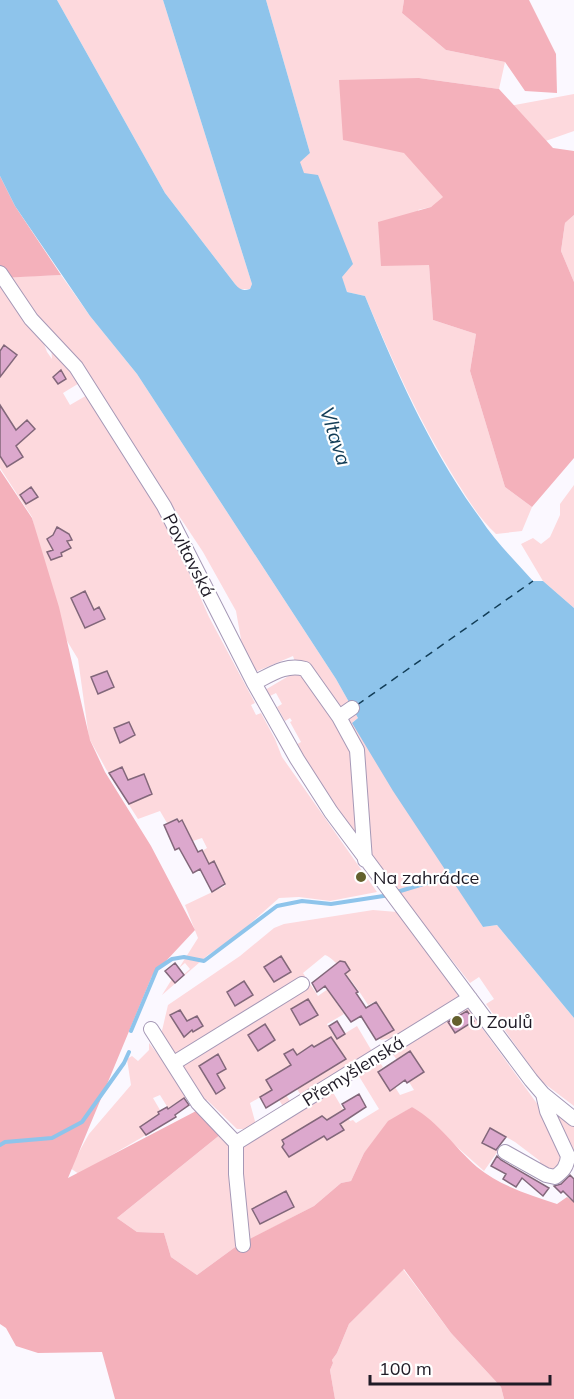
<svg xmlns="http://www.w3.org/2000/svg" width="574" height="1399" font-family="Mulish,sans-serif">
<style>
.green{fill:#fdd9dd}
.forest{fill:#f4b1bb}
.water{fill:#8ec4eb}
.lines{fill:none;stroke-linecap:round;stroke-linejoin:round}
.stream{stroke:#8ec4eb;stroke-width:4}
.ferry{stroke:#123d57;stroke-width:1.5;stroke-dasharray:8 6;stroke-linecap:butt}
.building{fill:#dca8cd;stroke:#82677a;stroke-width:1.5}
.minor-casing{stroke:#a598b6;stroke-width:16}
.minor{stroke:#fff;stroke-width:14}
.poi-dot{fill:#63602d;stroke:#fff;stroke-width:2}
.labels{text-anchor:middle;dominant-baseline:central;stroke-width:4.5;stroke-linejoin:round;paint-order:stroke}
.street-label{font-size:18px;fill:#1f1b26;stroke:#fff}
.poi-label{font-size:18px;fill:#1f1b26;stroke:#fff;text-anchor:start}
.water-label{font-size:20px;font-style:italic;fill:#123d57;stroke:#fff}
</style>
<rect width="100%" height="100%" fill="#fbf8ff"/>
<path class="green" d="M57,0H163L252,284L250,289H239L235,284L165,193Z
M266,0H404L402,13L446,50L505,62L499,89L419,78L401,126L574,94V131L517,151L431,207L418,210L429,265L433,320L476,334L470,371L505,487L532,507L522,531L496,534C478,517 468,499 455,479C419,421 391,358 365,296L347,292L299,162L310,153Z
M574,215V282L561,251L565,223Z
M61,275L90,316L137,374L336,679L358,718L353,722L483,927L497,925L574,1018V1106L541,1081L486,1004L494,999L479,977L470,983L335,812L294,746L301,742L290,722L292,721L290,718L285,721L277,707L282,704L276,693L268,697L265,690L292,674L295,662L293,656L253,673L244,656L236,611L203,552L128,439L105,399L65,345L33,312L6,277Z
M0,285L29,324L42,338L47,352L52,359L51,346L81,382L63,393L70,405L89,394L165,517L209,617L255,703L251,705L256,715L261,713L275,739L282,757L377,892L330,901L299,897L279,898L233,939L208,955L162,995L172,979L175,982L190,969L185,963L179,968L198,938L185,905L225,886L214,863L209,865L202,851L207,848L202,838L193,841L182,820L179,821L177,818L167,823L160,811L138,819L106,769L89,738L78,659L55,621L32,517L0,468Z
M574,485V608L543,581L521,544L533,538L541,544L550,537L560,515V504Z
M373,910L397,912L424,944L462,995L398,1037L381,1040L379,1038L393,1029L376,1001L368,1005C361,993 337,959 325,955L303,973L318,996L342,979L344,980L329,992L344,1014L327,1024L336,1039L357,1026L373,1053L302,1097L297,1089L277,1080L291,1103L284,1108L273,1090L250,1103L256,1125L243,1129H237L207,1100L205,1101L161,1035L168,1005L240,956L274,928L284,924Z
M466,1006L541,1109L564,1155L563,1162L555,1171L539,1168L540,1161L515,1142L490,1128L482,1143L498,1151L484,1171L412,1107L401,1114L364,1153L351,1181L341,1183L314,1206L247,1241L240,1146L331,1089L350,1121L353,1120L356,1123L379,1109L357,1073L378,1060L383,1067L378,1071L389,1090L395,1087L400,1095L414,1090L409,1082L424,1071L410,1051L397,1060L391,1052Z
M149,1043L160,1057L186,1097L168,1108L160,1095L153,1098L160,1110L158,1112L159,1114L140,1127L146,1135L79,1174L70,1168L89,1134L131,1085L127,1059L132,1056L138,1061L149,1050Z
M553,1108L574,1126V1154L570,1150Z
M221,1134L232,1149L238,1245L197,1275L171,1257L164,1233L137,1232L117,1218Z
M403,1269L451,1333L501,1387L504,1399H335L330,1370L333,1363L332,1360L337,1353L349,1324Z"/>
<path class="forest" d="M404,0H529L556,54L557,93L525,91L505,62L446,50L402,13Z
M419,78L499,89L553,148L574,151V215L565,223L561,251L574,282V458L532,507L505,487L470,371L476,334L433,320L429,265L381,266L378,222L431,207L443,197L404,153L343,140L339,80Z
M0,176L15,206L61,275L0,278Z
M0,470L32,518L59,607L90,740L105,772L151,846L195,930L152,976L68,1178L198,1110L221,1134L117,1218L137,1232L164,1233L171,1257L197,1275L238,1245L314,1206L341,1183L351,1181L364,1153L388,1121L412,1107C441,1124 453,1146 477,1167C500,1186 530,1195 557,1204L567,1197L574,1202V1399H504L501,1387L451,1333L404,1269L349,1324L337,1353L332,1360L333,1363L330,1370L335,1399H115L102,1352L38,1353L16,1346L6,1328L0,1324Z"/>
<path class="water" d="M0,0H57L165,193L235,284C240,290 243,291 250,289L252,284L163,0H266L310,153L300,162L304,173L318,175L353,264L342,277L347,292L365,296C396,372 431,451 480,518C495,541 515,561 533,581H543L574,608V1018L497,925L483,927L393,791L352,723L358,718L336,679L137,374L90,316L15,206L0,176Z"/>
<g class="lines">
<path class="stream" d="M397,892L453,875
M131,1031L157,969L172,959L184,957L204,961L277,906L302,901L331,904L390,895
M0,1145L5,1142L52,1138L82,1122L124,1063L129,1052"/>
<path class="ferry" d="M357,705L533,581"/>
</g>
<path class="building" d="M4,345L17,355L0,377V351Z
M61,370L66,379L58,384L53,377Z
M0,405L16,430L27,420L35,429L16,446L23,457L7,467L0,456Z
M31,487L38,497L26,504L20,495Z
M57,527L69,534L72,540L67,541L71,548L61,553L62,556L51,560L47,552L53,550L47,539L53,535Z
M85,591L94,610L99,607L105,619L85,628L71,598Z
M107,671L114,687L98,694L91,677Z
M129,722L135,735L120,743L114,728Z
M122,767L128,780L144,774L152,794L129,804L109,773Z
M177,819L179,822L182,820L198,852L202,850L209,864L214,861L225,884L212,892L200,869L193,873L179,848L175,850L164,825Z
M281,956L291,972L274,982L264,967Z
M340,961L345,962L350,970L345,974L358,992L356,993L366,1008L376,1002L394,1030L376,1040L361,1016L351,1022L325,986L317,992L312,983Z
M175,963L184,975L175,983L165,971Z
M244,981L253,995L235,1006L227,992Z
M308,999L318,1015L300,1025L291,1009Z
M180,1010L187,1021L197,1016L203,1026L193,1032L192,1030L184,1037L170,1015Z
M467,1011L474,1021L455,1033L448,1022Z
M337,1021L345,1034L337,1039L329,1026Z
M265,1024L275,1040L258,1051L248,1035Z
M331,1037L346,1059L266,1108L260,1097L272,1090L266,1080L291,1065L284,1054L293,1049L297,1055L312,1045L314,1047Z
M410,1051L424,1072L407,1083L405,1080L390,1091L378,1072Z
M218,1054L226,1069L217,1074L225,1088L216,1094L199,1066Z
M359,1094L366,1107L340,1124L344,1130L327,1140L324,1136L289,1157L282,1147L284,1144L282,1140L322,1116L327,1120L345,1109L342,1104Z
M184,1098L189,1105L175,1115L176,1117L146,1135L140,1127L159,1114L158,1112L167,1107L168,1109Z
M490,1128L506,1137L496,1150L482,1143Z
M497,1156L501,1160L549,1188L543,1196L522,1178L516,1187L503,1179L506,1174L491,1166Z
M570,1175L574,1179V1202L563,1191L561,1193L554,1186L561,1184Z
M286,1191L294,1207L260,1224L252,1209Z"/>
<g class="lines">
<defs>
<path id="minor" d="M0,273L31,319L76,367L164,506L254,683L297,759L331,812L531,1080L543,1094L574,1119
M254,683C270,675 287,663 305,669L339,717L357,750L365,860
M339,717L352,708
M151,1029L198,1103L236,1143V1174L243,1245
M174,1063L302,984
M236,1143L470,998
M505,1152L546,1175L555,1177C563,1171 567,1167 568,1156L547,1111L543,1094"/>
</defs>
<use href="#minor" class="minor-casing"/>
<use href="#minor" class="minor"/>
</g>
<g class="poi-dot">
<circle cx="361" cy="877" r="6"/>
<circle cx="457" cy="1021" r="6"/>
</g>
<g class="labels">
<g class="street-label">
<text transform="translate(189 555) rotate(63)">Povltavská</text>
<text transform="translate(353 1071) rotate(-32)">Přemyšlenská</text>
</g>
<g class="poi-label">
<text x="373" y="877">Na zahrádce</text>
<text x="469" y="1021">U Zoulů</text>
</g>
<g class="water-label">
<text transform="translate(336 436) rotate(72)">Vltava</text>
</g>
</g>
<path d="M370 1375v9h180v-9" fill="none" stroke="#1f1b26" stroke-width="3"/>
<text x="379" y="1375" font-size="18" fill="#1f1b26" stroke="#ffffff" stroke-width="4.5" paint-order="stroke">100 m</text>
</svg>
